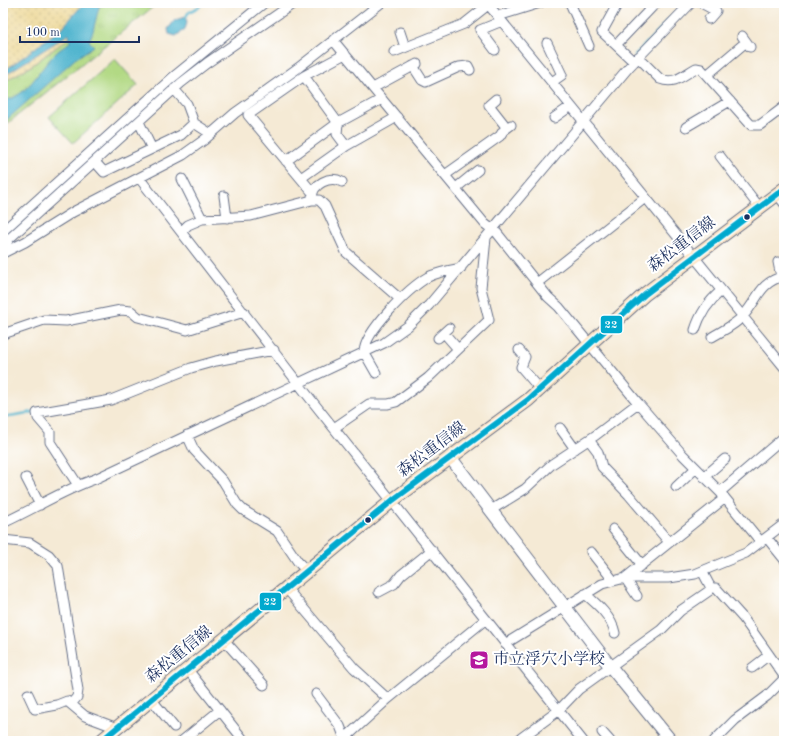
<svg xmlns="http://www.w3.org/2000/svg" width="787" height="744" font-family="'Old Standard TT','Noto Serif JP',serif">
<style>
.grass{fill:url(#grass-tufts);stroke:#668471}
.sand{fill:url(#sand-dots);stroke:#84847e}
.garden{fill:#b2d984;stroke:#668471}
.water{fill:#51b5cf;stroke:#367296}
.lines{fill:none;stroke-linecap:round;stroke-linejoin:round}
.stream{stroke:#51b5cf;stroke-width:2.5}
.minor-casing{stroke:#677088;stroke-width:11}
.tertiary-casing{stroke:#677088;stroke-width:14}
.secondary-casing{stroke:#677088;stroke-width:15}
.minor{stroke:#fff;stroke-width:9}
.tertiary{stroke:#fff;stroke-width:12}
.secondary{stroke:#fee5c5;stroke-width:13}
.bus-1-casing{stroke:#fff;stroke-width:9}
.bus-1{stroke:#00a9ce;stroke-width:6}
.bus-dot{fill:#1b2f5e;stroke:#fff;stroke-width:1.5}
.labels{text-anchor:middle;dominant-baseline:central;stroke-width:4;stroke-linejoin:round;paint-order:stroke}
.street-label{font-size:16px;fill:#1b2f5e;stroke:#fff}
.poi-label{font-size:16px;fill:#1b2f5e;stroke:#fff;text-anchor:start}
.line-badge{stroke:#fff;stroke-width:1.5}
.badge-label{font-size:11px;text-anchor:middle;font-weight:bold;fill:#fff}
</style>
<defs>
<pattern id="grass-tufts" width="24" height="20" patternUnits="userSpaceOnUse"><rect width="24" height="20" fill="#b2d984"/><path d="M3 7l-1-3M5 7V3M7 7l1-3M15 17l-1-3M17 17v-4M19 17l1-3" fill="none" stroke="#98bb74"/></pattern>
<pattern id="sand-dots" width="8" height="8" patternUnits="userSpaceOnUse"><rect width="8" height="8" fill="#eeda9e"/><path d="M2 2h.1M6 6h.1" fill="none" stroke="#ccbb8a" stroke-width="1.8" stroke-linecap="round"/></pattern>
</defs>
<rect width="100%" height="100%" fill="#fff"/>
<filter id="ink" filterUnits="userSpaceOnUse"><feTurbulence type="fractalNoise" baseFrequency=".025" numOctaves="2"/><feDisplacementMap in="SourceGraphic" scale="8" xChannelSelector="R" yChannelSelector="G"/><feConvolveMatrix kernelMatrix="1 2 1 2 8 2 1 2 1" color-interpolation-filters="sRGB"/></filter>
<filter id="wash" filterUnits="userSpaceOnUse"><feTurbulence type="fractalNoise" baseFrequency=".012" numOctaves="4" result="noise"/><feDisplacementMap in="SourceGraphic" scale="16" xChannelSelector="R" yChannelSelector="G"/><feGaussianBlur stdDeviation="0.9" result="paint"/><feColorMatrix in="noise" values="0 0 0 0 0 0 0 0 0 0 0 0 0 0 0 0 0 1.4 0 .05"/><feComposite in="paint" operator="in"/></filter>
<g filter="url(#wash)">
<rect width="100%" height="100%" fill="#f5ead5"/>
<path class="grass" d="M103,3H158L3,127V82L31,66L81,29Z"/>
<path class="sand" d="M3,3H103L81,29L31,66L3,82Z"/>
<path class="garden" d="M115,59L138,85L73,143L49,117Z"/>
<path class="water" d="M84,3H100L93,31L89,41L94,46L75,59L3,123V101C29,96 38,70 55,54C60,49 65,46 70,42L69,34L3,76V72L62,28Z
M186,17L187,23L185,29L176,36L169,34L168,29L175,20Z"/>
<g class="lines">
<path class="stream" d="M186,17L188,13L205,3
M635,55L685,3
M3,417L34,412"/>
</g>
</g>
<g filter="url(#ink)">
<g class="lines">
<defs>
<path id="minor" d="M487,3L784,367
M570,3L589,46
M618,3L602,32L634,62
M701,3L716,11L709,19
M498,16L540,3
M400,32L405,47
M742,36L750,47
M333,40L485,224L497,233L548,297L559,307L638,403L683,455L720,492L761,542
M547,43L562,75L552,82
M616,45L656,3
M495,50L480,30L502,21
M394,52L464,24L488,5
M638,57L660,79C675,85 683,75 696,68L701,69L751,125H760L784,107
M413,66L422,80L426,82L459,67L468,66L470,70
M707,75L746,42
M304,76L338,123L382,99
M373,88L417,64
M174,89L187,104L194,123
M496,99L489,105L507,128
M554,118L571,106
M139,122L152,149
M338,123L337,134L346,146
M686,127L730,101
M720,156L760,208
M286,161L338,123
M95,162L104,172L181,135L194,123L211,134
M445,175L500,136L503,131L511,125
M301,178L346,146L397,117
M140,179L305,392L583,741
M182,179L202,219
M456,188L478,170
M313,193L248,115L304,76L345,54
M777,194L784,203
M224,196L227,218
M312,198C312,184 330,175 342,182
M3,231L172,78L264,3
M181,232L188,225L202,219L251,216L312,200H319L325,206L346,252L400,299
M3,247L10,238L181,83L207,63L294,3
M3,253L25,242L73,212L183,155L204,140L235,113L298,68L381,3
M778,262L781,277
M537,283L645,198
M695,330C700,314 709,301 721,291
M444,333L458,349
M3,334L44,320L66,321L121,310L131,311L138,317L187,330L244,312
M712,337C722,331 735,325 743,316C759,299 758,283 784,276
M438,338L449,328
M519,350L525,357L521,367L540,389
M376,373L364,352C365,331 409,288 428,277C438,272 450,270 461,268
M334,428L369,404H388L396,402L428,378L489,320L481,288L486,238
M560,428L575,449
M187,435L194,450L223,481L237,504L243,510L277,531L298,562L308,572
M589,440L598,452L602,467L629,495L669,542
M704,477L725,459
M26,478L40,505
M78,485L50,442V432L38,418L37,413L111,400L191,368L216,361L274,350
M676,487L696,468
M720,492L784,437
M491,510L525,489L552,464L596,435L638,403
M3,523C34,509 63,490 95,479L384,343L408,326L429,305L629,67L691,3
M613,529L642,565
M767,538L784,559
M3,540L30,543L49,555L58,566L78,690L77,697L72,703
M591,552L613,580
M711,588H716L743,618L784,676
M287,589L354,668L388,699
M379,592L394,584L401,575L432,550
M585,594C597,604 612,617 615,633
M637,596L625,578L725,498
M224,640L264,685
M505,644L602,584L625,578H669L695,574L746,553L784,524
M752,668L769,655
M188,670L242,738
M28,694L35,709L57,705L67,701L85,716L117,728
M316,694L340,726L345,739
M152,700L174,727
M602,732L610,741
M182,741L220,710
M342,741L388,699L486,619
M517,741L558,711L579,689L661,630L680,611L709,591L711,588L702,571
M714,741L735,720L767,696L784,679"/>
<path id="tertiary" d="M450,457L610,666L671,741"/>
<path id="secondary" d="M101,741L393,500L528,400L645,294L784,189"/>
</defs>
<use href="#minor" class="minor-casing"/>
<use href="#tertiary" class="tertiary-casing"/>
<use href="#secondary" class="secondary-casing"/>
<use href="#minor" class="minor"/>
<use href="#tertiary" class="tertiary"/>
<use href="#secondary" class="secondary"/>
<defs>
<path id="bus-1" d="M101,741L393,500L528,400L645,294L784,189"/>
</defs>
<use href="#bus-1" class="bus-1-casing"/>
<use href="#bus-1" class="bus-1"/>
</g>
</g>
<defs>
<symbol id="school-square" viewBox="-11 -11 22 22"><rect x="-9" y="-9" width="18" height="18" rx="4" fill="#b5179e" stroke="#fff"/><path d="M0-5L7-2L0 1L-7-2ZM-4 1L0 2.5L4 1V4Q0 6-4 4Z" fill="#fff"/></symbol>
</defs>
<g fill-rule="evenodd">
<use href="#school-square" x="468" y="649" width="22" height="22"/>
</g>
<g class="bus-dot">
<circle cx="747" cy="217" r="3.5"/>
<circle cx="368" cy="520" r="3.5"/>
</g>
<g class="labels">
<g class="street-label">
<text transform="translate(682 245) rotate(-37)">森松重信線</text>
<text transform="translate(432 450) rotate(-37)">森松重信線</text>
<text transform="translate(179 655) rotate(-39)">森松重信線</text>
</g>
<g class="poi-label">
<text x="493" y="660">市立浮穴小学校</text>
</g>
</g>
<g class="line-badge">
<rect x="600" y="315" width="23" height="19" rx="4" fill="#00a9ce"/>
<rect x="259" y="592" width="23" height="19" rx="4" fill="#00a9ce"/>
</g>
<g class="badge-label">
<text x="611" y="328">22</text>
<text x="270" y="605">22</text>
</g>
<rect width="787" height="744" fill="none" stroke="#fff" stroke-width="16"/>
<path d="M20 36v6h119v-6" fill="none" stroke="#1b2f5e" stroke-width="2"/>
<text x="26" y="36" font-size="12" fill="#1b2f5e" stroke="#ffffff" stroke-width="3" paint-order="stroke">100 m</text>
</svg>
